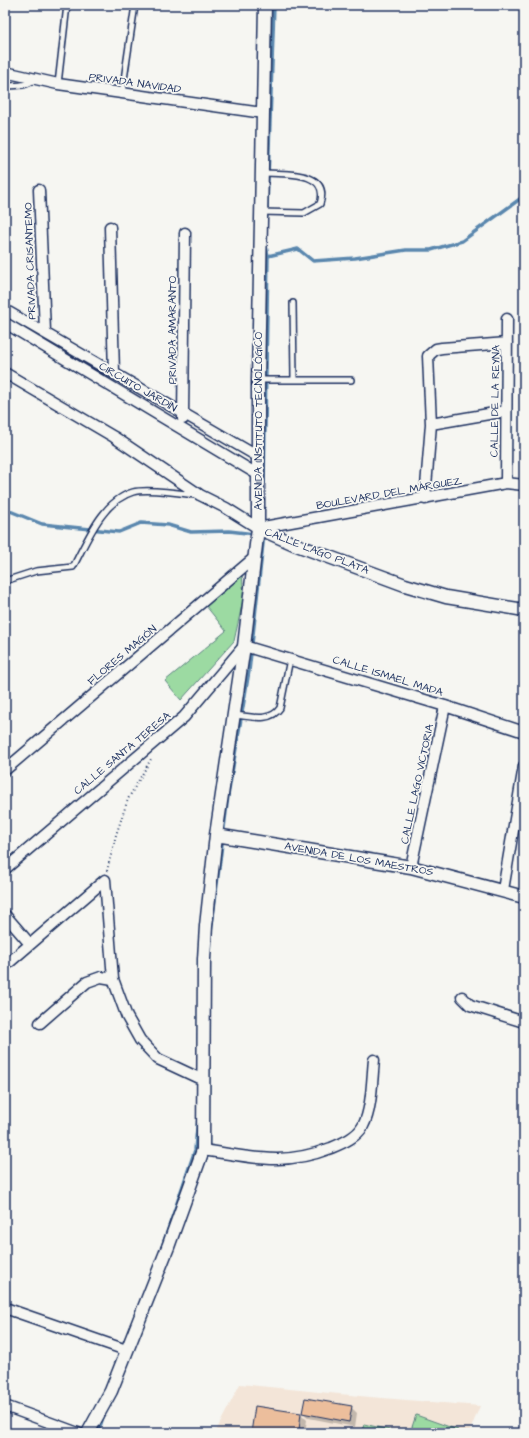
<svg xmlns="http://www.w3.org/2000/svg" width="529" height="1438" font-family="'Architects Daughter',sans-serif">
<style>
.built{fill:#f3e5d8}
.green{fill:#9cdaa2;stroke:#5c8480}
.shadow{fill:#0003}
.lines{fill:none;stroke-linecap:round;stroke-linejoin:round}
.stream{stroke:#5a87ae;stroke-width:3.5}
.building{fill:#ecbe9c;stroke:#1b2f5e}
.service-casing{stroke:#1b2f5e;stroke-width:8}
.minor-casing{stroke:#1b2f5e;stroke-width:13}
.tertiary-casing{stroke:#1b2f5e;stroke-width:15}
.path{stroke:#1b2f5e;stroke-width:2;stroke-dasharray:1 3;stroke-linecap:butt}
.service{stroke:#f6f6f2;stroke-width:5}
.minor{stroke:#f6f6f2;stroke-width:10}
.tertiary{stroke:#f6f6f2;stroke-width:12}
.labels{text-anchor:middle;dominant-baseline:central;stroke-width:3.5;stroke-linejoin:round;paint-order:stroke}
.street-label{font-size:11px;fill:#1b2f5e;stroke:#f6f6f2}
</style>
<rect width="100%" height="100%" fill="#f6f6f2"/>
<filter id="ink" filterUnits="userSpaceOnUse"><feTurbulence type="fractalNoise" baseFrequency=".025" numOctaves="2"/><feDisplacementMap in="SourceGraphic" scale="8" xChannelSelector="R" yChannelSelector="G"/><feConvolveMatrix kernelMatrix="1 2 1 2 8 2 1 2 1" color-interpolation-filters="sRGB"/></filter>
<g filter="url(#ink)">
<path class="built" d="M240,1384L370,1397L480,1406L469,1433H215Z"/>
<path class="green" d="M242,575L244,596L234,641L181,700L165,681L226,631L206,606Z
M416,1415L458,1430L457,1433H410Z
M364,1424L394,1431V1433H362Z"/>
<path class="shadow" d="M256,1407L301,1414L307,1420L305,1433H241V1431L252,1433Z
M351,1407L357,1413L355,1427L309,1418L303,1413Z"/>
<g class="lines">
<path class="stream" d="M267,208L274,5
M268,256L298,249L313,261L355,258L406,250H431L462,241L524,196
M264,483L268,256L266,246
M5,509L42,524L119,532L141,523L168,525L191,532L229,531L255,534
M211,932L228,796L249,671L264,534
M161,1250L195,1150L198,1117
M98,1433L104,1414"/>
</g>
<path class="building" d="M305,1398L352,1406L349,1422L302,1413Z
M255,1406L301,1413L299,1430H294L293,1433H251Z"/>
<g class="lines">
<defs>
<path id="service" d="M58,84L67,5
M5,86C16,85 27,87 35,79
M122,93L135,5
M261,212L304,213L320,204C331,170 284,174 263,173
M293,303L294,379
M258,380H351
M5,581L36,571L73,567C87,541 102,501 133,492C147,488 180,493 195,495
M234,715C250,716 270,723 280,708L290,659
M522,1433L524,1426"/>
<path id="minor" d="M5,72L58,84L263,113
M39,190L45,331
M110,227L114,373
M5,310L257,456
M5,323L257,474
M5,373L114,437L200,495L226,508L258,528L506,483L524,485
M183,419L185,233
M431,424L506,411
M506,483L507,319
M425,499L431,424L428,356L436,349L442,348L507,343
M5,770L254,558
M411,867L445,706
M5,869L184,717L244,646L445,706L524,732
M105,880L113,979L127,1017L140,1040L158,1059L203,1080
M503,890L524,766
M5,915L30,944
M5,966L105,880
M462,997L470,1005L524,1022
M40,1023L87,982L101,977L113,979
M203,1150C253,1157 282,1167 331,1148C343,1143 357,1137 363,1126C372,1110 372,1078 374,1060
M5,1308L126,1350
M5,1406L78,1433"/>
<path id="tertiary" d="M258,528L294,544L405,585L446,597L524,610
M216,835L411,867L524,897
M88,1433L111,1391L168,1247L203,1150L204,959L206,926L216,835L244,646L258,528V380L265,5"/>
</defs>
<use href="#service" class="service-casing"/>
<use href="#minor" class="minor-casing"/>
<use href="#tertiary" class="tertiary-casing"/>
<path class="path" d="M107,871L116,835L128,799L151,759"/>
<use href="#service" class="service"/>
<use href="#minor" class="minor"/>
<use href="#tertiary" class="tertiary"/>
</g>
</g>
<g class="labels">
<g class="street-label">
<text transform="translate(135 83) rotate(8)">PRIVADA NAVIDAD</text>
<text transform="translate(30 261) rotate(-92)">PRIVADA CRISANTEMO</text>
<text transform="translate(172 330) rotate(-90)">PRIVADA AMARANTO</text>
<text transform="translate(138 387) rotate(30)">CIRCUITO JARDÍN</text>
<text transform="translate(495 401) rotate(-89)">CALLE DE LA REYNA</text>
<text transform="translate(258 421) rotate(-90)">AVENIDA INSTITUTO TECNOLÓGICO</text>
<text transform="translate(389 493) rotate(-10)">BOULEVARD DEL MÁRQUEZ</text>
<text transform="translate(317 551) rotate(21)">CALLE LAGO PLATA</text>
<text transform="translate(122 655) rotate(-40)">FLORES MAGÓN</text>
<text transform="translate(388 676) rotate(17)">CALLE ISMAEL MADA</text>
<text transform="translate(122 753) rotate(-40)">CALLE SANTA TERESA</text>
<text transform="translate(417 784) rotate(-78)">CALLE LAGO VICTORIA</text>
<text transform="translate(359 859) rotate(10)">AVENIDA DE LOS MAESTROS</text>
</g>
</g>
<rect width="529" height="1438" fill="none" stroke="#f6f6f2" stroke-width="20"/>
<rect x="10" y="10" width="509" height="1418" fill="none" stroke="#1b2f5e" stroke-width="1.5" filter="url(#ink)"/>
</svg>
